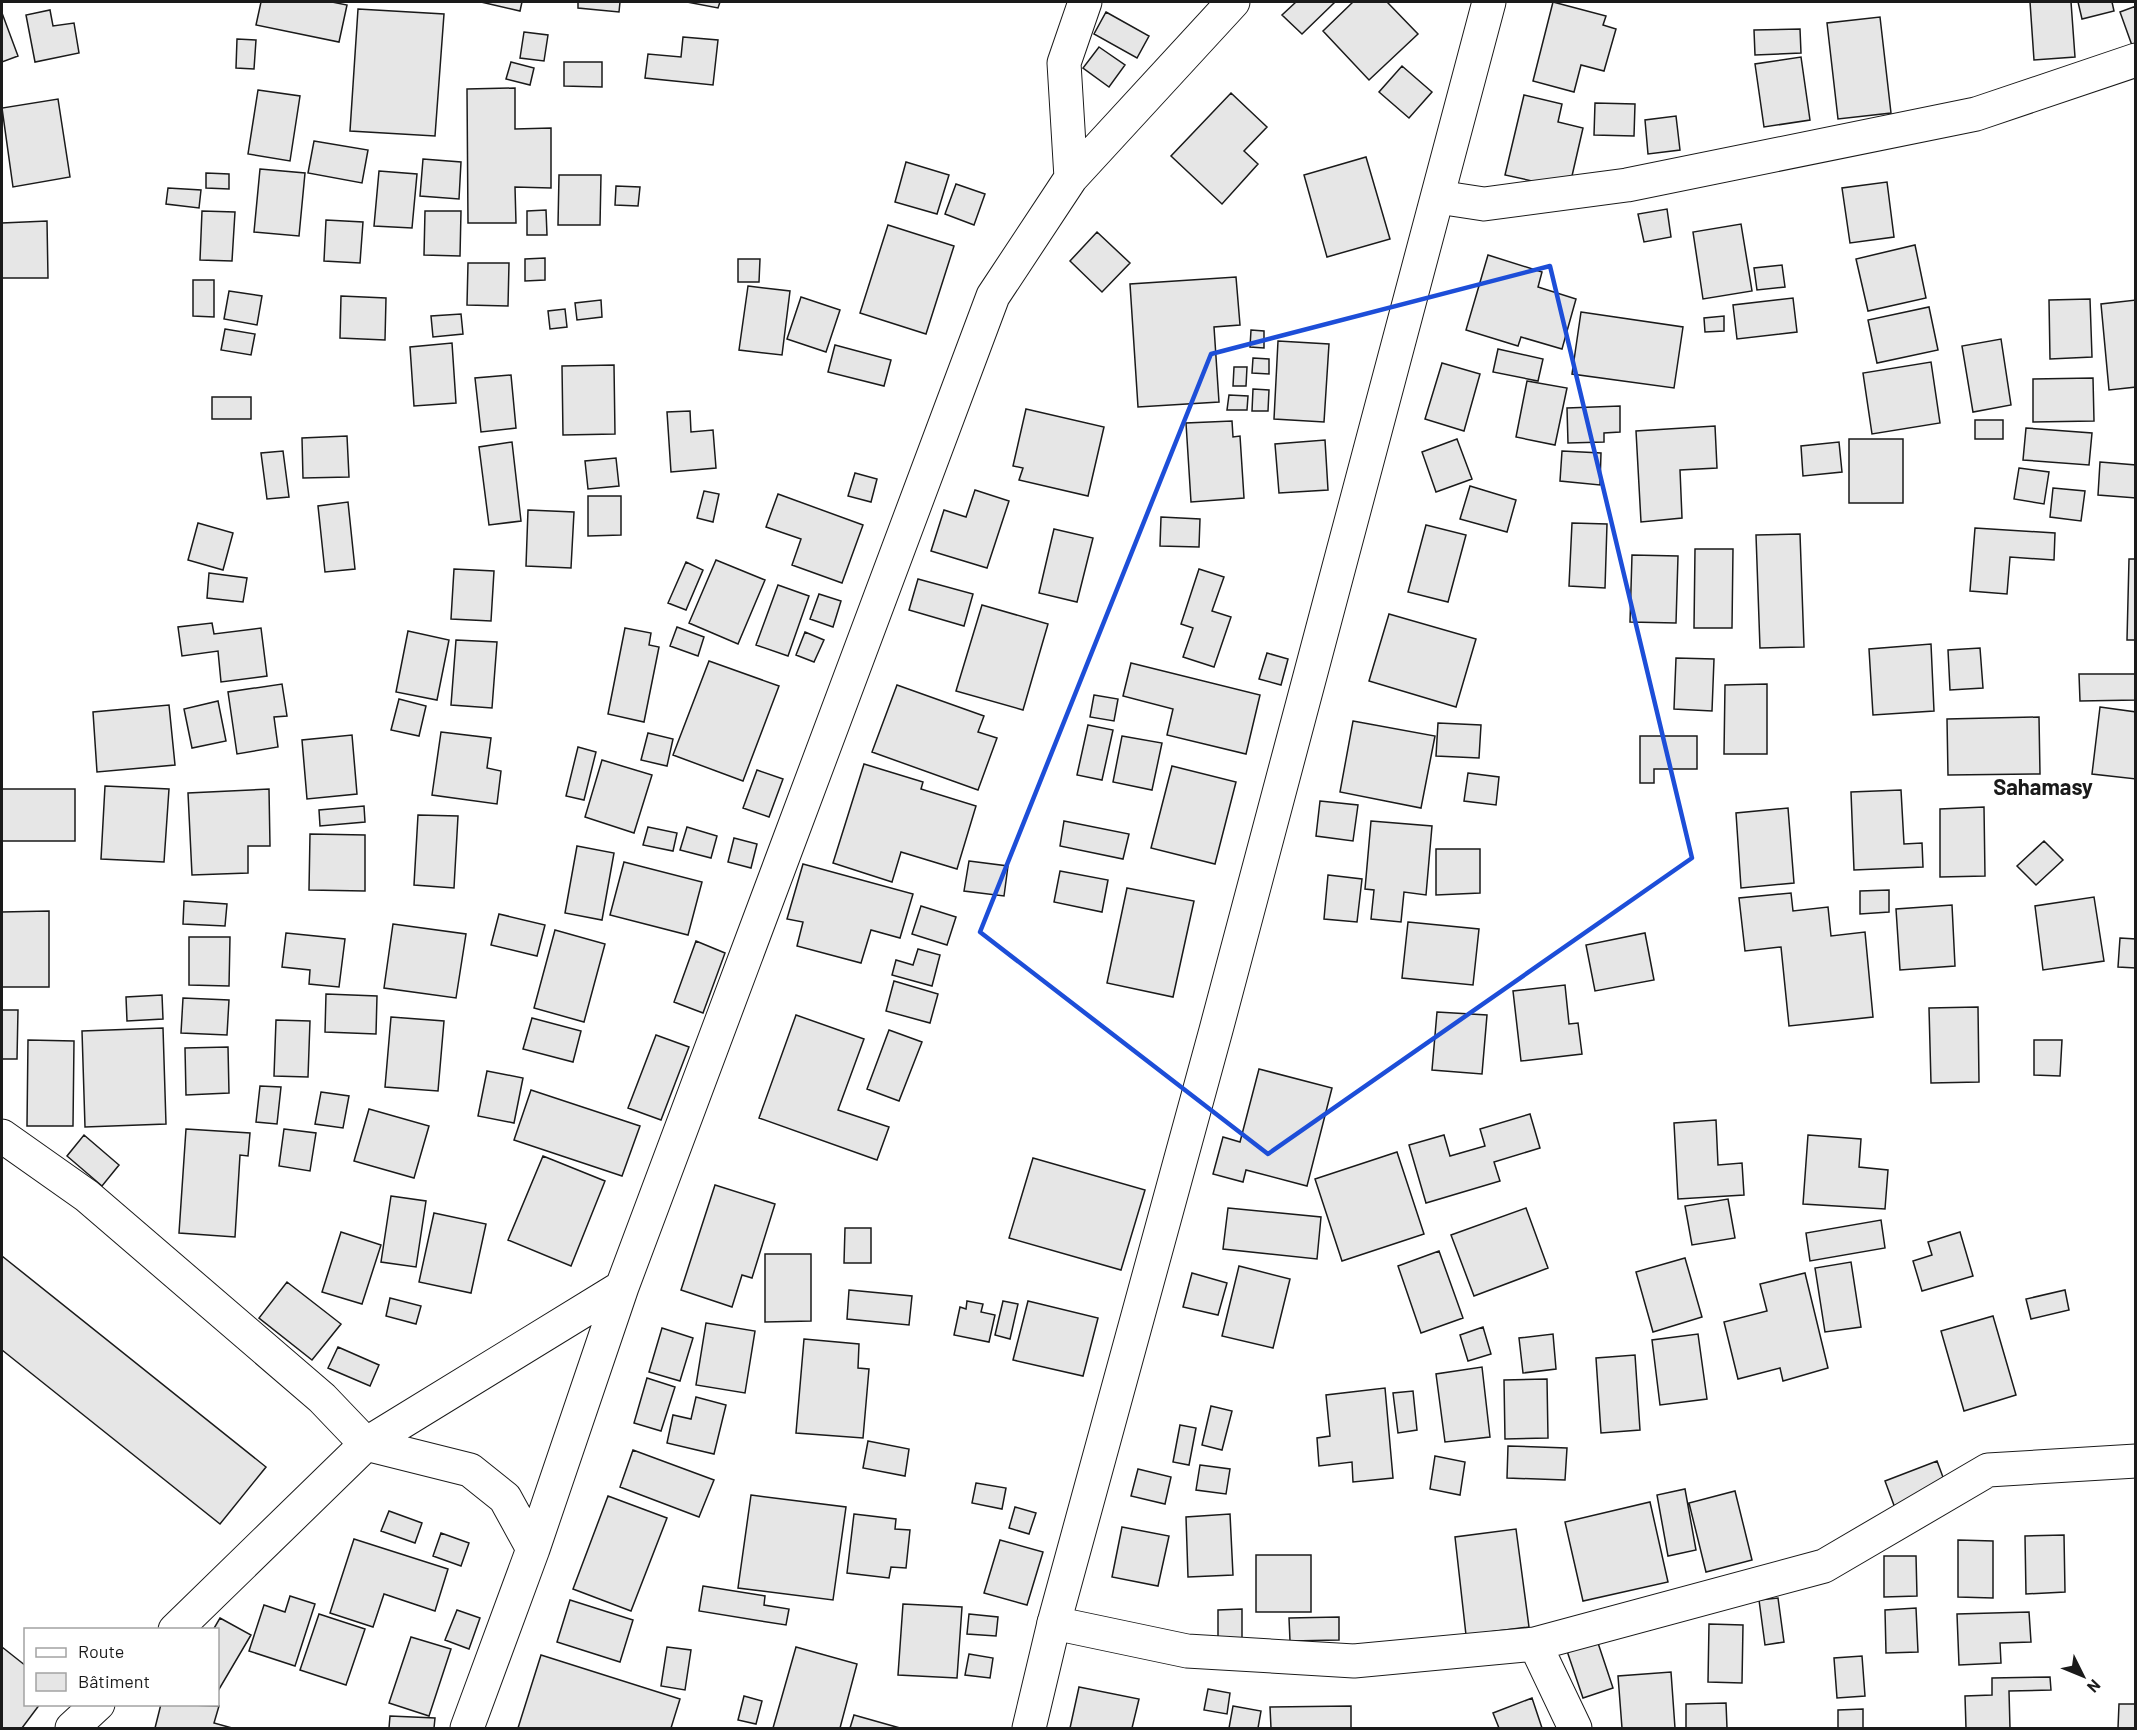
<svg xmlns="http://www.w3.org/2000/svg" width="2137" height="1730" font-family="Barlow,sans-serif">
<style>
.building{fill:#e6e6e6;stroke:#1a1a1a;stroke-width:1.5}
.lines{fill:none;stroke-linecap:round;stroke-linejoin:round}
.minor-casing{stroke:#1a1a1a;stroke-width:35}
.tertiary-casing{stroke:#1a1a1a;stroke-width:35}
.primary-casing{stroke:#1a1a1a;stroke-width:35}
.minor{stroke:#fff;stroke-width:33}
.tertiary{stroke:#fff;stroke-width:33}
.primary{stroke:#fff;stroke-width:33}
.marked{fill:none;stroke:#1d4ed8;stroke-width:4.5;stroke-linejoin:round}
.labels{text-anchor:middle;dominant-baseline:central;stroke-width:4.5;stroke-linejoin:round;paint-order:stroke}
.district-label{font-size:22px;font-weight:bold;fill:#1a1a1a;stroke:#fff}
</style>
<rect width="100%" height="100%" fill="#fff"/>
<path class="building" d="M261,2H332L347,5L339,42L256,25Z
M481,2H522L520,11Z
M578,2H620L619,12L578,8Z
M687,2H720L718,8Z
M1296,2H1335L1302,34L1282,15Z
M1353,2H1387L1418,34L1369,80L1323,31Z
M1553,2L1606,16L1603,25L1616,29L1604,71L1581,65L1574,92L1533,81Z
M2030,2H2071L2075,57L2034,60Z
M2078,2H2112L2114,11L2082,19Z
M2136,6V51H2134L2120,12Z
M358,9L444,14L435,136L350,131Z
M50,10L53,26L74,23L79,53L35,62L26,15Z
M1106,12L1149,36L1137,58L1094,34Z
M2,13L18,56L2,62Z
M1880,17L1891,113L1838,119L1827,23Z
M1800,29L1801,53L1755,55L1754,30Z
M524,32L548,35L544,61L520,58Z
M683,37L718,40L713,85L645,78L648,54L681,57Z
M237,39L256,40L254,69L236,68Z
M1099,47L1125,65L1109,87L1083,68Z
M1801,57L1810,120L1764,127L1755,64Z
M511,62L534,68L530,85L506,79Z
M564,62H602V87L564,86Z
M1402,66L1432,92L1409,118L1379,92Z
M515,88V129L551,128V188L515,187L516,223H468L467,89Z
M258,90L300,96L290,161L248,154Z
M1231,93L1267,127L1244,151L1258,164L1222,204L1171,156Z
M1524,95L1562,104L1558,122L1583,128L1569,189L1505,175Z
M58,99L70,177L13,187L2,108Z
M1595,103L1635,104L1634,136L1594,135Z
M1676,116L1680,150L1648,154L1645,120Z
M314,141L368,150L362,183L308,173Z
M1366,157L1390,239L1327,257L1304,175Z
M423,159L461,162L459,199L420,196Z
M906,162L949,175L937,214L895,202Z
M260,169L305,173L299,236L254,232Z
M379,171L417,174L412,228L374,226Z
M206,173L229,174V189L206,188Z
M559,175H601L600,225H558Z
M1887,182L1894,237L1850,243L1842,188Z
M956,184L985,194L974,225L945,214Z
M616,186L640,187L638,206L615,205Z
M168,188L201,190L199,208L166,204Z
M1667,209L1671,237L1644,242L1638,214Z
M546,210L547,235H527V211Z
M202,211L235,212L232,261L200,260Z
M425,211H461L460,256L424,255Z
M326,220L363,222L360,263L324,261Z
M47,221L48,278H2V223Z
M1741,224L1752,291L1703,299L1693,232Z
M888,225L954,246L926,334L860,313Z
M1097,232L1130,263L1102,292L1070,261Z
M1915,245L1926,298L1868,311L1856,259Z
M1488,255L1542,272L1538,287L1576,299L1562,349L1521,337L1518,346L1466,330Z
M545,258V280L525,281V259Z
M738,259H760L759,282H738Z
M468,263H509L508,306L467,305Z
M1782,265L1785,287L1757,290L1754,268Z
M1236,277L1240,325L1214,327L1219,402L1138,407L1130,284Z
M193,280H214V317L193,316Z
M748,286L790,291L782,355L739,350Z
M229,291L262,296L257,325L224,319Z
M341,296L386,298L385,340L340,338Z
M801,297L840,310L826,352L787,339Z
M1793,298L1797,332L1737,339L1733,305Z
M2090,299L2092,357L2050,359L2049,300Z
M601,300L602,317L577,320L575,303Z
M2136,300V387L2109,390L2101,304Z
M1929,307L1938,350L1877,363L1868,320Z
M565,309L567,327L550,329L548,311Z
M1581,312L1683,327L1674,388L1572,374Z
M461,314L463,334L433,337L431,316Z
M1724,316V331L1705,332L1704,318Z
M225,329L255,334L251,355L221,350Z
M1251,330L1264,331V348L1250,347Z
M2001,339L2011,405L1973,412L1962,346Z
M1278,341L1329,344L1324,422L1274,419Z
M452,343L456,403L414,406L410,347Z
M835,345L891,360L884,386L828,372Z
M1498,349L1543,359L1538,381L1493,372Z
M1253,358L1269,359V374L1252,373Z
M1931,362L1940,423L1872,434L1863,373Z
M1442,363L1480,374L1464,431L1425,419Z
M614,365L615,434L563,435L562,366Z
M1234,367H1247L1246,386H1233Z
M511,375L516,428L481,432L475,378Z
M2093,378L2094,421L2033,422V379Z
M1527,381L1567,388L1555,445L1516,437Z
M1253,389L1269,390L1268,411H1252Z
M1229,395L1248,396L1247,410H1227Z
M212,397H251V419H212Z
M1620,406V432L1604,433V442L1568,443L1567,408Z
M1026,409L1104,427L1088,496L1019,480L1023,468L1013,466Z
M690,411L691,432L713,430L716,468L671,472L667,412Z
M1975,420H2003V439H1975Z
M1232,421L1233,437L1240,436L1244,498L1191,502L1186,423Z
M1715,426L1717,468L1680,470L1682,518L1641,522L1636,431Z
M2026,428L2092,433L2089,465L2023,460Z
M347,436L349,477L303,478L302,438Z
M1457,439L1472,479L1436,492L1422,452Z
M1849,439H1903V503H1849Z
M1325,440L1328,490L1279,493L1275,444Z
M512,442L521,521L489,525L479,447Z
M1839,442L1842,472L1803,476L1801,446Z
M283,451L289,497L267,499L261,453Z
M1562,451L1601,453L1600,485L1560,481Z
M616,458L619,486L588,489L585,461Z
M2100,462L2136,465V498L2098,495Z
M2019,468L2049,472L2044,504L2014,499Z
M855,473L877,479L871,502L848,496Z
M1470,486L1516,500L1507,532L1460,519Z
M2053,488L2085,491L2081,521L2050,517Z
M975,490L1009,501L987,568L931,551L944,510L966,517Z
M704,491L719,494L713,522L697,518Z
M778,494L863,525L842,583L792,565L801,539L766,527Z
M588,496H621V535L588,536Z
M348,502L355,569L325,572L318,506Z
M528,510L574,512L571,568L526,566Z
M1161,517L1200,519L1199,547L1160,546Z
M198,523L233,533L223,570L188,560Z
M1572,523L1607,524L1605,588L1569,586Z
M1426,525L1466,535L1448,602L1408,592Z
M1975,528L2055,533L2054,560L2010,557L2007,594L1970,591Z
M1054,529L1093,538L1077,602L1039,593Z
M1800,534L1804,647L1760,648L1756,535Z
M1695,549H1733L1732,628H1694Z
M1632,555L1678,556L1676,623L1630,622Z
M2129,559H2136V640H2127Z
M716,560L765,580L738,644L689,623Z
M686,562L703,570L686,610L668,603Z
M454,569L494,571L491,621L451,619Z
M1199,569L1224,577L1212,611L1231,617L1214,667L1183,657L1193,628L1181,624Z
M209,573L247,578L243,602L207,598Z
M918,579L973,594L964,626L909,610Z
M778,585L809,596L788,656L756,645Z
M819,594L841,601L833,627L810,619Z
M982,605L1048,624L1023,710L956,691Z
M1389,614L1476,639L1456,707L1369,681Z
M212,623L214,634L261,628L267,676L221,682L218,651L182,656L178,627Z
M677,627L704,637L698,656L670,646Z
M625,628L651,633L649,645L659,647L644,722L608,714Z
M408,631L449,640L437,700L396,692Z
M805,632L824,640L814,662L796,655Z
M456,640L497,642L492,708L451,705Z
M1931,644L1934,711L1873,715L1869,649Z
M1980,648L1983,688L1950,690L1948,650Z
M1267,653L1288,659L1281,685L1259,679Z
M1676,658L1714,659L1712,711L1674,709Z
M709,661L779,686L743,781L673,755Z
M1131,663L1260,695L1246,754L1167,735L1173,709L1123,696Z
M2079,674H2136V700L2080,701Z
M282,684L287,716L274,717L278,747L237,754L228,692Z
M1767,684V754H1724L1725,685Z
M897,685L984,716L978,732L997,738L978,790L872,752Z
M1094,695L1118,699L1114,721L1090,717Z
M399,699L426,706L419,736L391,730Z
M218,701L226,741L192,748L184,709Z
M169,705L175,765L97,772L93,712Z
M2100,707L2136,712V779L2092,774Z
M2039,717L2040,774L1948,775L1947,719Z
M1353,721L1435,736L1421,808L1340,792Z
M1438,723L1481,725L1479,758L1436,756Z
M1088,725L1113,730L1102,780L1077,775Z
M441,732L491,738L487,768L501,771L497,804L432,795Z
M648,733L673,739L667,766L641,760Z
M352,735L357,794L307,799L302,740Z
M1122,736L1162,743L1152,790L1113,782Z
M1640,736H1697V769H1654V783H1640Z
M578,747L596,752L584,800L566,796Z
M602,760L652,775L634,833L585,817Z
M864,764L923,782L921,789L976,806L957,869L901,852L892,882L833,863Z
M1172,766L1236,782L1215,864L1151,848Z
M757,770L783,779L769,817L743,808Z
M1468,773L1499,777L1496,805L1464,801Z
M105,786L169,789L164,862L101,859Z
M2,789H75V841H2Z
M269,789L270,846H248V873L192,875L188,793Z
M1901,790L1904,844L1922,843L1923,867L1854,870L1851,792Z
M1320,801L1358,805L1353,841L1316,836Z
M364,806L365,822L320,826L319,810Z
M1984,807L1985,876L1940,877V809Z
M1788,808L1794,883L1741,888L1736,813Z
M418,815L458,816L454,888L414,885Z
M1064,821L1129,834L1123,859L1060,846Z
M1371,821L1432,826L1426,895L1404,892L1401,922L1371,919L1374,890L1365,889Z
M648,827L677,833L673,851L643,845Z
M687,827L717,836L711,858L680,850Z
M310,834L365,835V891L309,890Z
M734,838L757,844L751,868L728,862Z
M2044,841L2063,860L2036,885L2017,866Z
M577,846L614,853L602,920L565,913Z
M1436,849H1480V893L1436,895Z
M969,861L1008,866L1004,896L964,891Z
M624,862L702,882L688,935L610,915Z
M803,864L913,894L900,938L871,930L861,963L797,946L803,922L787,919Z
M1060,871L1108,880L1102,912L1054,902Z
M1328,875L1362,879L1357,922L1324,919Z
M1127,888L1194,901L1173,997L1107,983Z
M1889,890V912L1860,914V891Z
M1791,893L1793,911L1828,907L1831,936L1865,932L1873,1017L1789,1026L1781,947L1745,951L1739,898Z
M2094,897L2104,961L2043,970L2035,906Z
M184,901L227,904L225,926L183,924Z
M1952,905L1955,966L1900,970L1896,909Z
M921,906L956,917L947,945L912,934Z
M49,911V987H2V912Z
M499,914L545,925L537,956L491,945Z
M1408,922L1479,929L1473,985L1402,978Z
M393,924L466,934L456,998L384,988Z
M555,930L605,944L584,1022L534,1008Z
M286,933L345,939L339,987L309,984L310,970L282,967Z
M1645,933L1654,980L1595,991L1586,945Z
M189,937H230L229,986L189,985Z
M2120,938L2136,939V968L2118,967Z
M696,941L725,953L703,1013L674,1002Z
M918,949L940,955L932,986L892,975L896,960L913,965Z
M894,981L938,994L930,1023L886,1011Z
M1565,985L1569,1024L1578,1023L1582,1054L1521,1061L1513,991Z
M326,994L377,996L376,1034L325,1032Z
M162,995L163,1019L127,1021L126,997Z
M183,998L229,1000L227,1035L181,1033Z
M1978,1007L1979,1082L1931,1083L1929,1008Z
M2,1010H18L17,1059H2Z
M1437,1012L1487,1015L1482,1074L1432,1070Z
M796,1015L864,1039L838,1110L889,1127L877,1160L759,1118Z
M391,1017L444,1021L438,1091L385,1087Z
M532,1018L581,1031L573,1062L523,1049Z
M276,1020L310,1021L308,1077L274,1076Z
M163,1028L166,1124L85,1127L82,1031Z
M889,1030L922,1042L899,1101L867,1089Z
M656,1035L689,1047L661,1120L628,1108Z
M28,1040L74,1041L73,1126H27Z
M2034,1040H2062L2060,1076L2034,1075Z
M228,1047L229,1093L186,1095L185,1048Z
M1259,1069L1332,1088L1307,1186L1246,1170L1243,1182L1213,1174L1223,1137L1240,1142Z
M487,1071L523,1078L514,1123L478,1116Z
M260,1086L281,1087L277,1124L256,1122Z
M531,1090L640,1126L622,1176L514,1140Z
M321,1092L349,1096L343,1128L315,1124Z
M369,1109L429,1126L414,1178L354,1161Z
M1530,1114L1540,1148L1494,1162L1500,1181L1426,1203L1409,1145L1444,1135L1450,1156L1485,1146L1480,1129Z
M1716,1120L1718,1165L1742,1163L1744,1195L1678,1199L1674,1123Z
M186,1129L250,1133L248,1156L240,1155L235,1237L179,1233Z
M284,1129L316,1133L310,1171L279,1166Z
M84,1135L119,1165L102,1186L67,1156Z
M1808,1135L1861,1139L1859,1167L1888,1170L1885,1209L1803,1204Z
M1397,1152L1424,1234L1342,1261L1315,1179Z
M543,1156L605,1181L571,1266L508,1240Z
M1033,1158L1145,1190L1121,1270L1009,1238Z
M715,1185L775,1204L752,1278L742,1275L732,1307L681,1290Z
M391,1196L426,1201L416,1267L381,1262Z
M1728,1199L1735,1238L1692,1245L1685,1206Z
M1228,1208L1321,1217L1317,1259L1223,1249Z
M1526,1208L1548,1268L1474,1296L1451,1235Z
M434,1213L486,1224L471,1293L419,1282Z
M1881,1220L1885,1248L1810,1261L1806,1233Z
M845,1228H871V1263H844Z
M341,1232L381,1245L362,1304L322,1292Z
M1960,1232L1973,1276L1922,1291L1913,1261L1932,1255L1928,1242Z
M1439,1251L1463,1318L1421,1333L1398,1266Z
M765,1254H811V1321L765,1322Z
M2,1256L266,1467L220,1524L2,1350Z
M1685,1258L1702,1317L1653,1332L1636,1272Z
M1851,1262L1861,1327L1825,1332L1815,1268Z
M1239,1266L1290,1279L1273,1348L1222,1336Z
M1192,1273L1227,1283L1218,1315L1183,1307Z
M1805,1273L1828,1368L1783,1381L1780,1368L1738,1379L1724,1322L1767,1311L1760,1284Z
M287,1282L341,1324L312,1360L259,1318Z
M849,1290L912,1296L909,1325L847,1319Z
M2065,1290L2069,1310L2031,1319L2026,1299Z
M390,1298L421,1306L416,1324L386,1316Z
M967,1301L983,1304L981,1312L995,1315L989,1342L954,1335L960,1307L966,1309Z
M1003,1301L1018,1304L1010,1339L995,1335Z
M1028,1301L1098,1318L1083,1376L1013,1360Z
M1993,1316L2016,1395L1964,1411L1941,1331Z
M706,1323L755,1331L745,1393L696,1385Z
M1483,1327L1491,1354L1468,1361L1460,1335Z
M662,1328L693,1338L680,1381L649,1372Z
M1553,1334L1556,1369L1523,1373L1519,1338Z
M1698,1334L1707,1399L1660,1405L1652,1340Z
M804,1339L859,1344L858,1368L869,1369L863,1438L796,1433Z
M338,1347L379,1365L370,1386L328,1368Z
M1635,1355L1640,1430L1601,1433L1596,1358Z
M1482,1367L1490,1437L1445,1442L1436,1374Z
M647,1378L675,1387L661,1431L634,1423Z
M1547,1379L1548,1438L1505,1439L1504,1380Z
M1385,1388L1393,1478L1353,1482L1352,1462L1319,1466L1317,1438L1330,1436L1326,1395Z
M1413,1391L1417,1430L1398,1433L1393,1393Z
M696,1397L726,1405L714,1454L667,1443L673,1415L691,1419Z
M1211,1406L1232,1411L1222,1450L1202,1445Z
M1180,1425L1196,1428L1189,1465L1173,1462Z
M868,1441L909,1449L905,1476L863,1468Z
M1508,1446L1567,1448L1565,1480L1507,1478Z
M633,1450L714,1480L699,1517L620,1487Z
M1435,1456L1465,1462L1460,1495L1430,1489Z
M1937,1461L1947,1488L1895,1508L1885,1481Z
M1200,1465L1230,1469L1226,1494L1196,1490Z
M1138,1469L1171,1477L1165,1504L1131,1496Z
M976,1483L1006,1488L1002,1509L972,1503Z
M1685,1489L1696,1550L1668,1556L1657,1495Z
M1735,1491L1752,1560L1706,1572L1689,1503Z
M751,1495L846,1507L833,1600L738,1588Z
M608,1496L667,1518L631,1611L573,1589Z
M1650,1502L1668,1582L1583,1601L1565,1522Z
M1015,1507L1036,1513L1029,1534L1009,1528Z
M389,1511L422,1523L415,1543L381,1531Z
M854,1514L896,1519L895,1529L910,1530L906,1568L891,1567L889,1578L847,1573Z
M1230,1514L1233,1575L1188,1577L1186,1517Z
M1122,1527L1169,1536L1158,1586L1112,1577Z
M1516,1529L1529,1627L1466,1635L1455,1537Z
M441,1533L469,1543L461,1566L433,1556Z
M2064,1535L2065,1592L2026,1594L2025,1536Z
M354,1539L448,1569L435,1611L384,1594L373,1627L330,1613Z
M1000,1540L1043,1552L1027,1605L984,1593Z
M1958,1540L1993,1541V1598L1958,1597Z
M1256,1555H1311V1612H1256Z
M1884,1556H1916L1917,1596L1884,1597Z
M703,1586L765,1596L764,1605L789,1609L786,1625L699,1611Z
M290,1596L315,1604L295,1666L249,1651L264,1605L285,1612Z
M1778,1598L1784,1642L1765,1645L1759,1600Z
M570,1600L633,1620L620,1662L557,1642Z
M903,1604L962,1607L957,1678L898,1675Z
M1916,1608L1918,1652L1886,1653L1885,1610Z
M1242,1609V1640H1218V1610Z
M457,1610L480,1618L469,1649L445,1640Z
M2029,1612L2031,1642L2000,1643L2001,1663L1959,1665L1957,1614Z
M319,1614L365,1629L346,1685L300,1670Z
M969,1614L998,1617L996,1636L967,1634Z
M1339,1617V1640L1290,1641L1289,1618Z
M220,1618L251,1635L218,1691V1630H213Z
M1709,1624L1743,1625L1742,1683L1708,1682Z
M411,1637L451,1649L429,1716L389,1703Z
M1596,1637L1613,1688L1583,1698L1566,1648Z
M2,1647L26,1666V1704H40L22,1728H2Z
M667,1647L691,1650L685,1690L661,1686Z
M796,1647L857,1664L840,1728H773Z
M969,1654L993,1658L990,1678L965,1675Z
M541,1655L680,1699L671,1728H518Z
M1862,1656L1865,1696L1837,1698L1834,1658Z
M1671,1672L1675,1728H1622L1618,1676Z
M2050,1677L2051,1690L2009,1691L2010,1728H1966L1965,1696L1992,1695V1678Z
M1079,1687L1139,1699L1132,1728H1070Z
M1208,1689L1230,1693L1227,1714L1204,1710Z
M744,1696L762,1701L756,1724L738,1720Z
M1532,1698L1542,1728H1499L1493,1713Z
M1726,1703L1727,1728H1686V1704Z
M161,1704L219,1706L214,1723L232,1728H155Z
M2119,1704H2136V1728H2118Z
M1233,1706L1261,1711L1258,1728H1229Z
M1351,1706V1728H1271L1270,1707Z
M1863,1709V1728H1838V1710Z
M854,1715L900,1728H850Z
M390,1716L435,1718L434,1728H389Z"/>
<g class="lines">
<defs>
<path id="minor" d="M1438,197L1484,204L1627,185L1976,114L2136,60
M2,1136L87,1196L322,1398L366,1444
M1054,1623L1187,1651L1354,1661L1535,1644L1824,1566L1988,1470L2136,1461
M1535,1644L1575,1728"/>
<path id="tertiary" d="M1071,178L1064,63L1085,2
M366,1444L470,1470L505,1498L533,1549
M175,1630L366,1444L622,1287
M72,1728L98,1704
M467,1728L533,1549L622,1287L993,296L1071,178L1233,2"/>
<path id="primary" d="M1029,1728L1054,1623L1216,1030L1489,2"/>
</defs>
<use href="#minor" class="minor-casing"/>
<use href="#tertiary" class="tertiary-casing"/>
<use href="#primary" class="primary-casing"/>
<use href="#minor" class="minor"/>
<use href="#tertiary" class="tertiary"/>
<use href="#primary" class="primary"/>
</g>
<path class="marked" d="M1550,266L1692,858L1268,1154L980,932L1211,354Z"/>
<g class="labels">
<g class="district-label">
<text x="2043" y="786">Sahamasy</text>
</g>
</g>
<rect width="2137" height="1730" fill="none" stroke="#1a1a1a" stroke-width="6"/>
<rect x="24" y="1628" width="195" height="78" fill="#ffffff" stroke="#a3a3a3" stroke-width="1.5"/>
<rect x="36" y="1648" width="30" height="9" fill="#ffffff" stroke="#a3a3a3" stroke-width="1.5"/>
<text x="78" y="1658" font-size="18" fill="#1a1a1a">Route</text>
<rect x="36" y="1673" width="30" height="18" fill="#e6e6e6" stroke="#a3a3a3" stroke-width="1.5"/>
<text x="78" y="1688" font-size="18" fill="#1a1a1a">Bâtiment</text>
<g transform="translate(2083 1676) rotate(133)" stroke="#ffffff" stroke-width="4.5" paint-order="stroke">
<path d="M0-4.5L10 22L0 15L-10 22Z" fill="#1a1a1a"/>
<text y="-9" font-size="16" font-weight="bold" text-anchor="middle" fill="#1a1a1a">N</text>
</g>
</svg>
